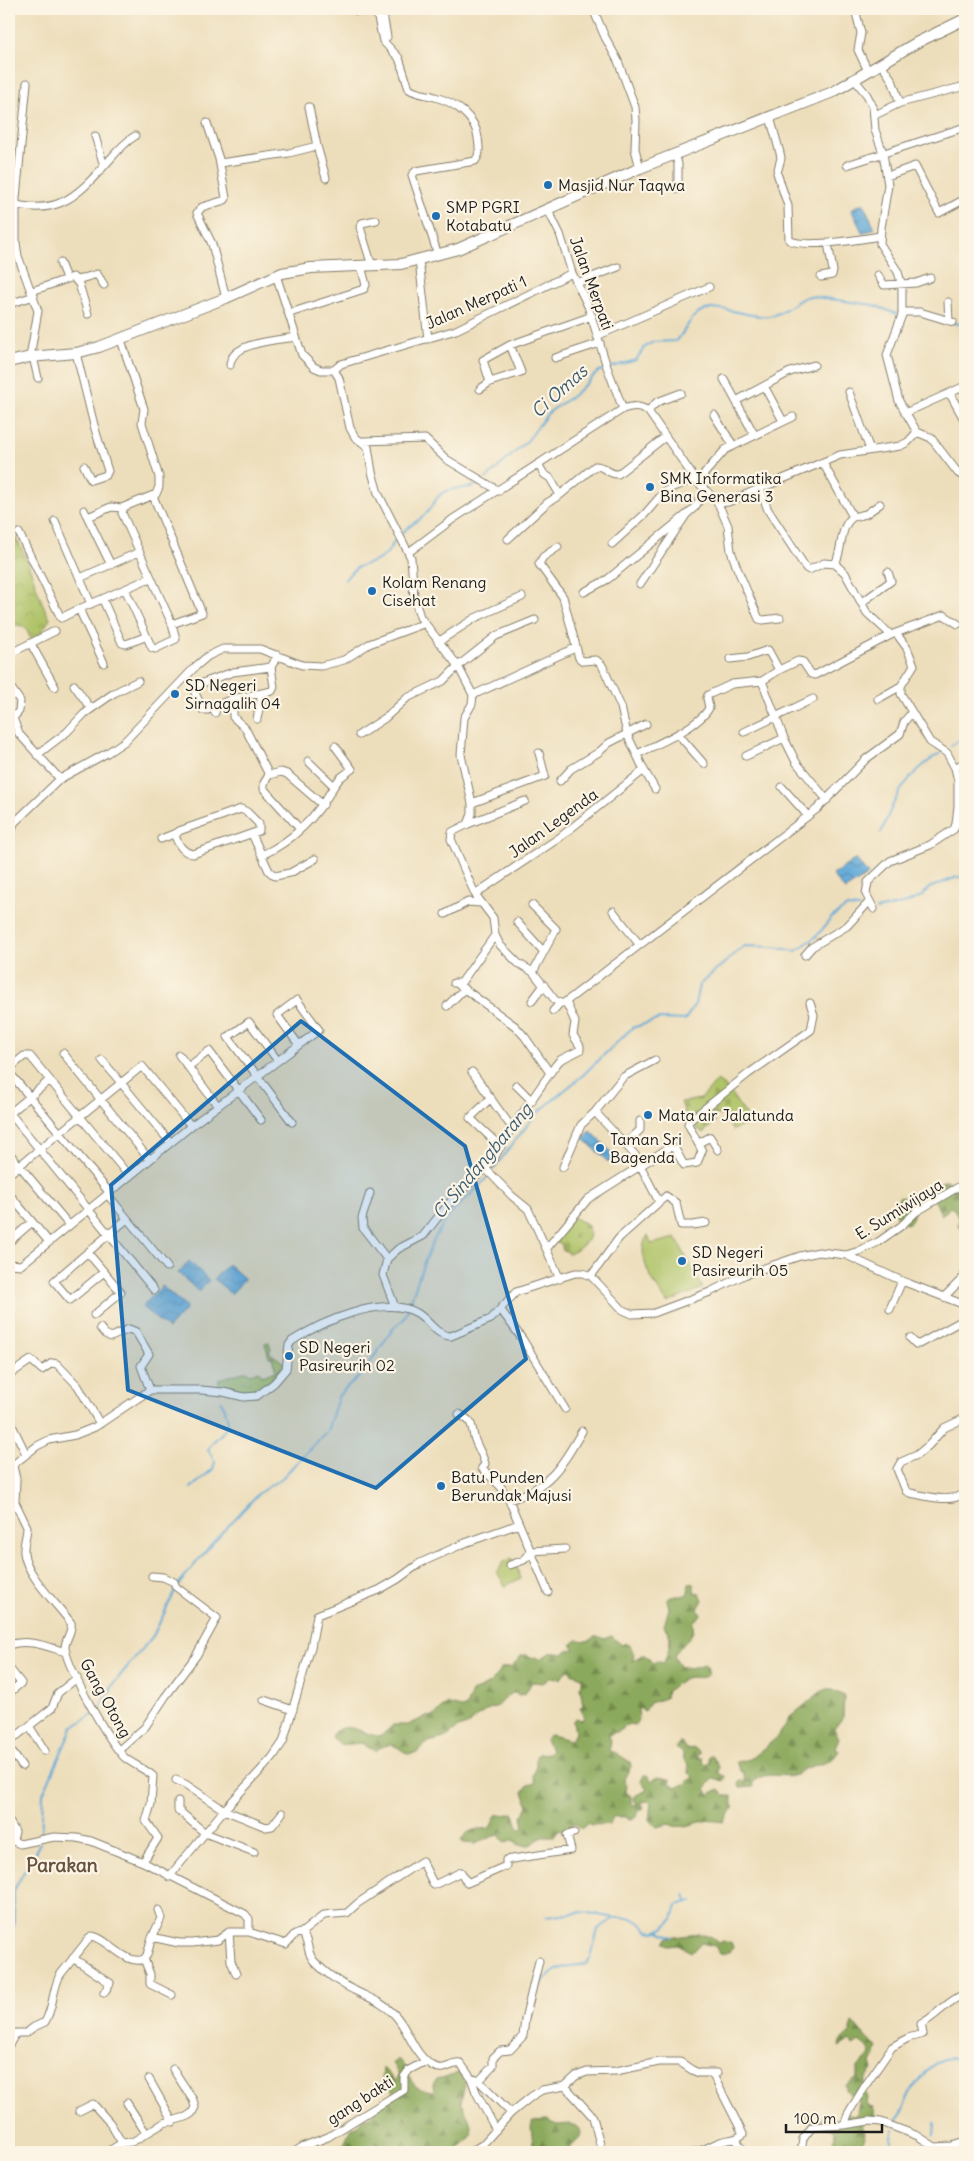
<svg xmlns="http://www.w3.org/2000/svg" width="974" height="2161" font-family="Delius,sans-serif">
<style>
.grass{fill:url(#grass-tufts);stroke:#667042}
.forest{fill:url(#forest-firs);stroke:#54623c}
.cemetery{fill:url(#cemetery-stones);stroke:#667042}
.park{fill:url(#park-crowns);stroke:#667042}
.pitch{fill:#afc367;stroke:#667042}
.water{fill:url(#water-waves);stroke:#3e627a}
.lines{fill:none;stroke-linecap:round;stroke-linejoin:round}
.stream{stroke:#60a9d8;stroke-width:2}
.street-casing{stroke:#847d6c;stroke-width:9}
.secondary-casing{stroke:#847d6c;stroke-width:12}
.street{stroke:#fff;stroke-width:7}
.secondary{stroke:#fff;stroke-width:10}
.marked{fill:#1f6fb2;fill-opacity:0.2;stroke:#1f6fb2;stroke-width:4;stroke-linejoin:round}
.poi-dot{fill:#1f6fb2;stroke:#fcf5e5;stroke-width:2}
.labels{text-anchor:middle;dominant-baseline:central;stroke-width:4.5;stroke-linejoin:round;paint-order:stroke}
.poi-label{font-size:16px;fill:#1c1c1c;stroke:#fcf5e5;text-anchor:start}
.street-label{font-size:16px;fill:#1c1c1c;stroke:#fcf5e5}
.water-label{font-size:18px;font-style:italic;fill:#3b5b71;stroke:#fcf5e5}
.quarter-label{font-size:19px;font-weight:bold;fill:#66523f;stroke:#fcf5e5}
</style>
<defs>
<pattern id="grass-tufts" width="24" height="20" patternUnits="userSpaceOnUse" patternTransform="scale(1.25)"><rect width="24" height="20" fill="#afc367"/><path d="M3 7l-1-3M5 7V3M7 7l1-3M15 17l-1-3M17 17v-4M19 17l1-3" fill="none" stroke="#96a759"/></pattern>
<pattern id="forest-firs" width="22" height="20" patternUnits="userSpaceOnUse" patternTransform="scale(1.25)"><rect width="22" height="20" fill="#8ba95c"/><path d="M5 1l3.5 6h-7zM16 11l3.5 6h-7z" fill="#71894b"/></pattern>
<pattern id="cemetery-stones" width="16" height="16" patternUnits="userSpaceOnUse" patternTransform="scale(1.25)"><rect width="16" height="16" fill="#afc367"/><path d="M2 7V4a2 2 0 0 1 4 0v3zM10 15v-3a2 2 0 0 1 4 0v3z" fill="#96a759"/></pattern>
<pattern id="park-crowns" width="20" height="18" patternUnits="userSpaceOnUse" patternTransform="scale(1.25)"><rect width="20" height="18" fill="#afc367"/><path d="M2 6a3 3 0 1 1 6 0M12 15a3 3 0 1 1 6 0" fill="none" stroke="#96a759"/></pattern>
<pattern id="water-waves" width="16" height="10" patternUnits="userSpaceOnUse" patternTransform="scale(1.25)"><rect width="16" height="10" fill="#60a9d8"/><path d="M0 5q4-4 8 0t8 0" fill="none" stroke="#4e89ae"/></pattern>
</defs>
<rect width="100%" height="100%" fill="#fcf5e5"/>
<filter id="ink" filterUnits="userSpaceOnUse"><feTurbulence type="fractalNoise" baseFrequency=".02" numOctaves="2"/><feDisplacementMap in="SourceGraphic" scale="10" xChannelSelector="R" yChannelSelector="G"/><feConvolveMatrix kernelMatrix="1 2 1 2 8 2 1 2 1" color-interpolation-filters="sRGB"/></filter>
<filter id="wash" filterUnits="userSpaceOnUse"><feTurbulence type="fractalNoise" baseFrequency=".0096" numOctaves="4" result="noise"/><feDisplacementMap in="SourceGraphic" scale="20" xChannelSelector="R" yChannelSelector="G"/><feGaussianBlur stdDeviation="1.12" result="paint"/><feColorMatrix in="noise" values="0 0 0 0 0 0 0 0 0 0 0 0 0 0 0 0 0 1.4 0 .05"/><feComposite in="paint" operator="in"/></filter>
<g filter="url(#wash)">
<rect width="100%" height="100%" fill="#eddebb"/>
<path class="grass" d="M269,1342L271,1349L269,1352L284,1363C265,1396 253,1396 218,1387L219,1379L247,1371L249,1374L260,1371L262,1376L276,1371L272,1357H269L265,1343Z"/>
<path class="forest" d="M943,1181H948L960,1188L965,1195V1234L958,1225L959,1220L955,1210L950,1207L942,1216L934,1199C929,1198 928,1200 923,1202C911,1206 916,1215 909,1224C893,1223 892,1208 900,1196C918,1204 929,1190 943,1181Z
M692,1582L694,1585V1592L700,1593L703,1600L698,1609L701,1615L693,1622C696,1640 680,1642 674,1657L680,1666L690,1668L704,1664L707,1666L709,1674C701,1681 695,1675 686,1678C679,1680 674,1687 667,1691L665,1698L650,1703L645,1711L638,1708L639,1721L634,1725L628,1724L623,1729L609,1735L611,1741L609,1751L616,1753L630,1762L631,1766L624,1779L627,1785L626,1792L631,1796V1803L634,1805L637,1804L633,1799L634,1796L647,1790L641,1781L644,1775H647L652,1781L658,1777L670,1779V1784L676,1788L685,1784L693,1776L688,1772L689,1765L684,1760C683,1751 682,1752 675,1748L679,1743L682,1742L686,1749L695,1748L700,1753L697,1758H702L704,1764H710L709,1757L712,1755L719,1767L718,1773L726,1777L723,1781L714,1778L705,1789L709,1794L719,1789L725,1796H732V1805L734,1807L723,1822C717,1821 710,1820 703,1821C693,1824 679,1830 669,1824L657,1827L649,1820L651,1803L648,1801L642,1802L644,1809L639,1811L637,1817L630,1819L623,1816L621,1818L614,1816L609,1824L591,1825L588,1823L581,1829L576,1824H572L566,1832L559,1829L554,1837H542L530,1845H519L512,1841L505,1843L498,1834L475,1844L464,1843L461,1841C469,1827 477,1830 490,1828L496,1815L514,1814L518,1827L524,1828L522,1816L528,1806L523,1792L528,1785L535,1783L533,1775L536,1769V1757L538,1754L549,1753L551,1750L546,1740L547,1736L551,1735L571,1740L575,1733L573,1721L575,1718L582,1720L584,1717L580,1707L583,1706L580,1687L582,1684V1677L571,1673L569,1670L564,1673L561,1679L551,1677L543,1683L532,1682L525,1694L519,1695L514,1693L510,1694L498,1706L489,1709L476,1717L469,1725C456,1727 457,1730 448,1736C432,1744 430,1736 417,1753L407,1754C393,1743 389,1742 375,1751L361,1743L340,1745L332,1738L333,1733C349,1719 364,1736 381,1736L393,1725H408L425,1717L435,1716L446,1704L461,1708L466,1707L472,1692C489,1685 492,1684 502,1668L512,1667L522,1655H527L531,1658L536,1657L540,1660C552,1651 549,1652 563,1654L566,1651L575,1649L571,1645L577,1640L589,1641C596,1637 596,1634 604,1639L611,1636L622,1645L625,1643L631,1647L634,1655L632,1661L642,1655H645L653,1663L657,1661L663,1663C667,1659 672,1640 669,1634C668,1631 665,1629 664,1626L669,1608L667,1600C671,1592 679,1597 686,1595L688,1592L689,1584Z
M823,1690H832L844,1696L843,1717L834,1729L839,1738L835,1747L839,1750C831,1769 810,1761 796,1775C781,1778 762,1770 753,1783L754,1787L740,1788L738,1783L741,1780L745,1785L744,1773L741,1771L736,1762L750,1759L774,1740L784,1728L789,1718Z
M699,1934L712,1937L719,1943L723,1941L732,1944L733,1948C729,1953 725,1954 719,1953L715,1946L701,1943L695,1950L691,1952L678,1945L668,1946L664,1943L667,1938Z
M853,2023L868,2040L878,2048L875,2053L877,2055L871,2062L873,2070C862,2081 864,2084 867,2098L866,2102L868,2106L873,2107L876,2115L861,2124L865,2137L862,2145L857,2146L849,2142H844L840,2152H829L835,2136L834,2131C824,2123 818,2131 806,2120V2114L811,2113L815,2125L822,2117L831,2116L838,2122L845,2114L854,2116L858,2112V2097C851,2094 845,2094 846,2085L858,2077V2067L871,2055L868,2048L859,2041L853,2045L850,2041L840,2047L841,2041L850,2033Z
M398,2059C413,2072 405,2090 434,2092L433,2085L437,2079L457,2073L463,2074L466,2078L461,2102C466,2110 476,2131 469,2138C464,2144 459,2145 455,2152H336C339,2149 343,2146 345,2142C349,2134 347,2128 358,2127L361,2120L374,2114L381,2101L394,2098L393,2091L382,2082L383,2068L396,2081L399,2075L392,2063Z
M546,2120C549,2121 555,2125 558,2125C568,2124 575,2122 581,2132L580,2137L571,2146V2152H534L531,2127L533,2121Z"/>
<path class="cemetery" d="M717,1081L726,1087L752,1123L732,1130L725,1116L714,1114L715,1122L703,1133L687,1120L681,1102L701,1099Z
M573,1217L588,1226C588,1229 589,1232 589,1234C588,1244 576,1251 568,1254L566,1250L563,1251L561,1243H558L556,1240Z"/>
<path class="park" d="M9,530C31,555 34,591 50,619L33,643L25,627L9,623Z"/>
<path class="pitch" d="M648,1235L651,1244L676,1238L703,1288L667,1303C656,1286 633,1256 648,1235Z
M512,1558L521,1578L505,1586L497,1572L504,1562Z"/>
<path class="water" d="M863,203L875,228L863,234L851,209Z
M856,859L868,875L845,890L832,875Z
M591,1131L615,1156L608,1162L583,1138Z
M189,1261L209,1280L199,1292L178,1273Z
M228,1264L245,1279L231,1294L214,1279Z
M162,1286L187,1308L168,1329L142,1307Z"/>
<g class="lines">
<path class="stream" d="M954,323L960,324L965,321
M486,479L528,440L548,413L575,394L599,371L636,360L644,348L653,342L676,341C684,334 689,319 697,314C719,300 745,319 769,316C785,314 794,300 809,296L873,305L900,315
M402,533C410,524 422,520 429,510C435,503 436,496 444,492C457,486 471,491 482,482
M345,580C360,558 370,568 384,556C390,551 393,542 398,536
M951,746L965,736
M881,833C897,793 904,776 942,752
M876,910L907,903L922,896L929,888L957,877H965
M491,1172L535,1115L583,1075L632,1028L660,1019L685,1020L695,1004L699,985L744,946L774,947L796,951L817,936L832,917L847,907L859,908
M191,1488L213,1469L215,1462L208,1449C222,1427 237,1433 221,1401
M178,1585L215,1540L259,1493L282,1478L327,1431L339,1395L362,1374L395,1326L404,1319C417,1287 425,1248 446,1220C458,1204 476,1192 488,1176
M41,1838L43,1794L72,1728L99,1710L114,1683L153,1636L176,1589
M685,1894L687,1902
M546,1917L583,1912L615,1918H632L642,1924L649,1931L655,1932L664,1928L673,1919L677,1905L693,1901
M659,1931L672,1937
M9,1933L14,1926V1890L40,1843
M533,1997C543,1981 546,1973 565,1967C572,1965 579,1966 586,1964L591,1957L598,1929L615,1918
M896,2125C905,2103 918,2070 942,2060C949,2057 958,2058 965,2059
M934,2135L935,2123
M891,2152L892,2137L894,2130"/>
</g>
</g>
<g filter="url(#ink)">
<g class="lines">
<defs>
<path id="street" d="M357,9V11
M376,9L383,41L399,58L409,89C416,94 426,94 435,97C454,102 476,117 478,138C479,146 481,154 475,161L416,171L412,175L438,255
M382,9L387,37
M593,9L605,37L618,61L635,107L636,120L635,149L640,168
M855,9L861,33L858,50L868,71
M881,64L892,80L900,103
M855,80L867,95L873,107L875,130L883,153L888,185L881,228L880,244L898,272L902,286V315L887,355L899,401L917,432L931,438L958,473L965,478
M27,83L16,198V243L18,256L38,311L30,357
M309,107L317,146L326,178
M875,115L900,103L965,86
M770,117L780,153L781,158L777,173L788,206L789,240C804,249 862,239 880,236
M207,123L219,159L226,198L225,200L202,207L197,213L212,244L226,298
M95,136L104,166
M675,154L678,164V189
M220,163L289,153L317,146
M847,165L965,127
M887,176L915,166L939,213L965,199
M9,203C55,216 75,199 105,165C115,154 122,144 135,136
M548,210L560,234L572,273L588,306L607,367L623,409
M419,260L428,339
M60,263L66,278
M372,266L360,227L362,223L376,220
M276,275L302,355L314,367L321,370H334L339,378L350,428L355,437L368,447L372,472L378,493L411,558L414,597L420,617L458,666L473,695L472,704L464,718L461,755L472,803V814L468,824L452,832L451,839L475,894L493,918L495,935L500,945L518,963L533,972L555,1000L560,1003
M878,275L884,285L916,283L930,278
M821,277L832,275L833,271L828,243
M77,280L97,274L104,285
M577,283L618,267
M32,291L73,277L79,284L88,314
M948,302L949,321
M9,304L34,296
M903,312H920L953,322
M290,313L364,289L366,285L361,266
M597,336L709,287
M121,340L144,409L142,423L159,477V487L156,494L124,507L122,513L172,624L176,639L155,649L152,648L125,589
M76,353L95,429L108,471L106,475L91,480L84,466
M33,357L38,378
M555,358L600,343
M230,365C231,342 278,340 296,337
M334,370L341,364L456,330L572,273
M724,379L754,434
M490,382L483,360L510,345L592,316
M764,386L783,421
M480,389L490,382L521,372L510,345
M849,392L870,450
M950,394L965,421
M736,401L790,372L814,365
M648,411L657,402L681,393
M905,413L965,386
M714,415L733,445
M363,441L425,439L446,459L499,491
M823,463L853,517C839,526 843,550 835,564L845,573L867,613L891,635L896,633L907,648L914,665L901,686V694L930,742L947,753L955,768L958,781V806L956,824L954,829L930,845L890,861L868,882L866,894L874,909
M697,482L725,450L793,417
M760,489L768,510L806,568L809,570L824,563L835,564
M560,495L595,466C604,465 608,475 618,474L665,437
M153,496L202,613L172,624
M718,503L728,502L840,455L900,446L908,442L917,432
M84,510L111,565
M88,517L111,507L122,508
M853,517L866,514L880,504
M55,521L91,604
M19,533L61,618L79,609
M508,539L547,503L560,495L550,478L544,474L538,464
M612,544L645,514L664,492L673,487L695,479
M558,547L543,557L539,564L563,597L579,658L583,661L596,660L602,665L621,707L627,734L644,770L655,789
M409,552L453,519L623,409C633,406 640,405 648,411L695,479L718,503L728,526L731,551L737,568L759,619L763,620L780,618
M80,578L139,552
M640,584L686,515L695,507L705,491
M584,592L608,579L686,515
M103,600L122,643L126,644L145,637
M861,603L891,581L888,572
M896,633L944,615L958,624
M438,642L475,618L522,597
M31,644L55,687
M9,654L55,631
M730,659L748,657L768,650L779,670
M104,663L79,609L150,578
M762,681L784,738L796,762L827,800
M9,685L20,701L19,711L13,718L19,734L60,779
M74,685L91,709
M473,695L575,648
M878,699L901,686
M217,705L208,710H203L195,693L197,685L233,672L271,667
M215,713L217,705L233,699
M257,719L262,694
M744,732L813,699
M678,734L704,764
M359,735L385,718L407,698L443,681L458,666L496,636L535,620
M637,754C656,745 700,726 709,708L707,698L708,695L732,684L762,681L779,670L798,661L803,662L811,674L815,675L891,635
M37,755L67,732L84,714L114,693L138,681
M746,756L784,738
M955,768L965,762
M269,775L245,728L233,717V699L272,691L274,687L271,667L278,655
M560,781L571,769L599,752L609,743L646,724
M334,786L340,778L352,769L335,746
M782,787L808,816
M472,803L545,776L539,753
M241,809L247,812L259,824V831L193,854C183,853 178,844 175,836L179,831Z
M468,824L525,801
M300,829L264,789V783L269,775L281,772L287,774L323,805
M252,834L269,871L275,876L290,873L315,859
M161,839L176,833
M9,841L14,823L60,779L107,753L125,741L195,667L208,656L223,649H260L302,665L321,666L344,660L369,644L423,624
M262,855C293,841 317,816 334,786L308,761
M475,894L559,838L644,770
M532,905L556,929L533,972
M613,911L639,944
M445,914L468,902L481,903
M517,922L544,952
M805,955L812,947L847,926L869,902
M454,983H461L495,935
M459,985L515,1026L525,1037L550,1073
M532,1001L544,985
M447,1006L464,989
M553,1011L560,1003H564L817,809L866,759L900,734L904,722L912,712
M63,1053L149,1159
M179,1055L218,1106
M102,1060L170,1142
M278,1061L249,1022L228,1037L292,1122
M188,1067L209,1051L261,1120
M472,1072C486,1090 497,1110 512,1127
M516,1085L532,1101
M491,1098L470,1118L501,1147
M9,1112L154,1290
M595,1112L635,1155L659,1202
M9,1114L50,1080
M191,1126L319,1030L297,1000L277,1015L299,1045
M699,1143L710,1137L718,1150
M625,1144L640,1130V1121
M9,1153L69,1225
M563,1167L581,1125L595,1112L623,1077L655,1060
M486,1169L512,1196L528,1209L560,1279
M9,1174L142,1066L191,1126L21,1265L9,1264
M109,1192L9,1072L10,1068L24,1056H30L129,1176
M370,1193L362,1218L363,1228L387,1259
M9,1194L49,1242
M107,1194L167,1267
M9,1209L16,1203
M9,1242L32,1222
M547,1248L588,1199L670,1147L675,1149L684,1165L697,1163L702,1151L688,1124L689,1121L748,1074L811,1030L814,1015L810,1003
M88,1253L121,1292L94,1315
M846,1255L902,1281L965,1305
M104,1272L70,1300L54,1281L127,1219
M591,1276L619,1238L666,1196L676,1203L681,1225H693L706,1223
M944,1297L964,1277L965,1269
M395,1307L383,1275L387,1259L398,1249L423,1236L451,1201L492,1162L505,1138L555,1066L560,1060L580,1050V1046L573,1035L575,1022L566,1002
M890,1309L902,1281
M501,1310L523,1340L565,1409
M100,1328L105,1334L111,1337L129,1329L136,1332L149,1354L141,1366L150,1390
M910,1338L916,1344H919L965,1319
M9,1375L31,1360L42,1370L52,1363L57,1364L78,1386L100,1424
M459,1414C473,1422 471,1423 474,1437C476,1445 483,1455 485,1464L482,1468L501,1487L509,1500L548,1592
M9,1419L26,1454
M13,1466L16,1479L15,1502L27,1527C27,1536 23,1543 24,1553C26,1575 59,1606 71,1623C73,1632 64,1640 65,1649C69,1671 108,1740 124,1757C133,1765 144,1768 153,1776L151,1804L146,1821L158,1838L143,1862
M9,1468L37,1446L49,1440L75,1435L95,1427L150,1390H201L223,1392L244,1397L257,1396L274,1383L286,1369L289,1345L292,1341C321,1322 383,1294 417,1313C429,1320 436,1336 451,1336L491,1319L516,1292L575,1273H583L591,1276L623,1310L632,1314L654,1313L710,1292L744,1275L800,1256L819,1252L846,1255L859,1251L878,1242L901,1226L916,1212L965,1183
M964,1493C951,1504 925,1496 910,1493L906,1491L897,1469L901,1462L917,1455L929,1445L944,1428L965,1418
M509,1500C549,1488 562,1466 582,1431
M530,1551L565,1549
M510,1565L524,1560L531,1552
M9,1645C28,1638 48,1647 66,1652
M9,1668L21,1683L9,1693
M264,1700L293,1710
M29,1726L45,1751
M9,1742L52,1708L58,1693L77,1678
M9,1748L22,1766
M119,1750L145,1727L165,1697L196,1656L217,1618L176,1587L174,1582L163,1577L152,1576
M176,1780L185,1784L224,1810L266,1827L272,1826L282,1813
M178,1801V1810L205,1833L254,1852
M9,1821L15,1832L13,1840
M9,1839L20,1844L54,1837L77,1838L91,1841L143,1862L245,1914L249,1919V1932
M169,1877L224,1810L272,1758L283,1742L311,1647L317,1615L379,1590L398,1579L420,1563L465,1543L519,1524
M229,1932L231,1961L236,1974
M301,1933L324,1915L347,1913L358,1903L422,1861L434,1885L461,1872L467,1883L506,1866V1860L571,1850L567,1835L574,1833
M151,1940L161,1918L158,1910
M73,1958L110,1983L104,1993
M144,1959L147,1955L151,1940L156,1938L179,1943H192L218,1940L229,1932H249L286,1944L295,1934L301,1933C310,1940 306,1953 314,1961C324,1972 341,1984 354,1990C369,1998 382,2002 394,2014C409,2029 413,2055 433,2066C445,2073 450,2062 461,2064L471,2078L479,2081L511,2113
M144,1959L150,1974V1984L172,1995
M9,2045L16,2033H26L34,2027L45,2022C54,2007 52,1990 60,1975L91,1936C106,1936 126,1967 144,1959
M471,2078L476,2092L496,2130
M149,2079L173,2122
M479,2081L493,2066V2058L500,2051L510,2050L523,2036L525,2019L539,1961
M565,2086L593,2117L602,2152
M127,2103L146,2133
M79,2111L93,2104L110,2123L122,2143L107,2152
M844,2125L870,2121L881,2122L918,2136L935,2147L952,2146L965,2142
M736,2139L744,2152
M122,2143L132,2142L164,2123L186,2117L192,2113L195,2107L193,2100L173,2069
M294,2152L304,2146L328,2137L404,2090V2077L409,2070L426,2061
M470,2152L482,2145L511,2113L532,2096L542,2090L565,2086L576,2076L587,2072L616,2071L659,2062H680L692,2070L699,2073H717
M694,2152C704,2151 711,2145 720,2142C728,2139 736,2141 743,2134L712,2073
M801,2152L803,2139L812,2127L844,2125L849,2112L865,2086L892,2047L908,2038L923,2034L921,2024C937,2016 949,1999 965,1994"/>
<path id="secondary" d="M9,362L30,357L76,353L99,347L226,298L282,273L311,268L401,264L458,249L640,168L833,92L916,43L965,19"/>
</defs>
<use href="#street" class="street-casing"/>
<use href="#secondary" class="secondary-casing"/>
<use href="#street" class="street"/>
<use href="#secondary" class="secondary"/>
</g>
</g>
<path class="marked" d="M301,1021L465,1146L526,1359L376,1488L128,1390L111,1185Z"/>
<g class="poi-dot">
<circle cx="548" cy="185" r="5"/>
<circle cx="436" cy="216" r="5"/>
<circle cx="650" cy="487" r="5"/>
<circle cx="372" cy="591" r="5"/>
<circle cx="175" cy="694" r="5"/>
<circle cx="648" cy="1115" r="5"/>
<circle cx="600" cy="1148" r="5"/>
<circle cx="682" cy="1261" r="5"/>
<circle cx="289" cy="1356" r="5"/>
<circle cx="441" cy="1486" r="5"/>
</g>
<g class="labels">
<g class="poi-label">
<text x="558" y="185">Masjid Nur Taqwa</text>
<text x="446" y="207">SMP PGRI<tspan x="446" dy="18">Kotabatu</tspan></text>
<text x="660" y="478">SMK Informatika<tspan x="660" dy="18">Bina Generasi 3</tspan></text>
<text x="382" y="582">Kolam Renang<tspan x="382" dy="18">Cisehat</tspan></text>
<text x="185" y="685">SD Negeri<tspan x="185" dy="18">Sirnagalih 04</tspan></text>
<text x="658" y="1115">Mata air Jalatunda</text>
<text x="610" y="1139">Taman Sri<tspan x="610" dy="18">Bagenda</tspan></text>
<text x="692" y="1252">SD Negeri<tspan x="692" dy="18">Pasireurih 05</tspan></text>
<text x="299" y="1347">SD Negeri<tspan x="299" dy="18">Pasireurih 02</tspan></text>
<text x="451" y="1477">Batu Punden<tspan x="451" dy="18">Berundak Majusi</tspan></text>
</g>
<g class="street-label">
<text transform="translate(592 283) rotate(70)">Jalan Merpati</text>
<text transform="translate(476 302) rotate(-24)">Jalan Merpati 1</text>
<text transform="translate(553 823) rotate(-36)">Jalan Legenda</text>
<text transform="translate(899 1209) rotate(-32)">E. Sumiwijaya</text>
<text transform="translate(106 1698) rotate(61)">Gang Otong</text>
<text transform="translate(360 2100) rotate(-33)">gang bakti</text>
</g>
<g class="water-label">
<text transform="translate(559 391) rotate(-42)">Ci Omas</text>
<text transform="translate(482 1161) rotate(-50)">Ci Sindangbarang</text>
</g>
<g class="quarter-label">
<text x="62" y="1865">Parakan</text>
</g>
</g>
<rect width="974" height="2161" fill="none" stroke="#fcf5e5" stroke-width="30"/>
<path d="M786 2124v8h96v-8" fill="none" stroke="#1c1c1c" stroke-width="2.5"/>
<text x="794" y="2124" font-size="15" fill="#1c1c1c" stroke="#fcf5e5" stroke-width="4" paint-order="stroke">100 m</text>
</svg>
